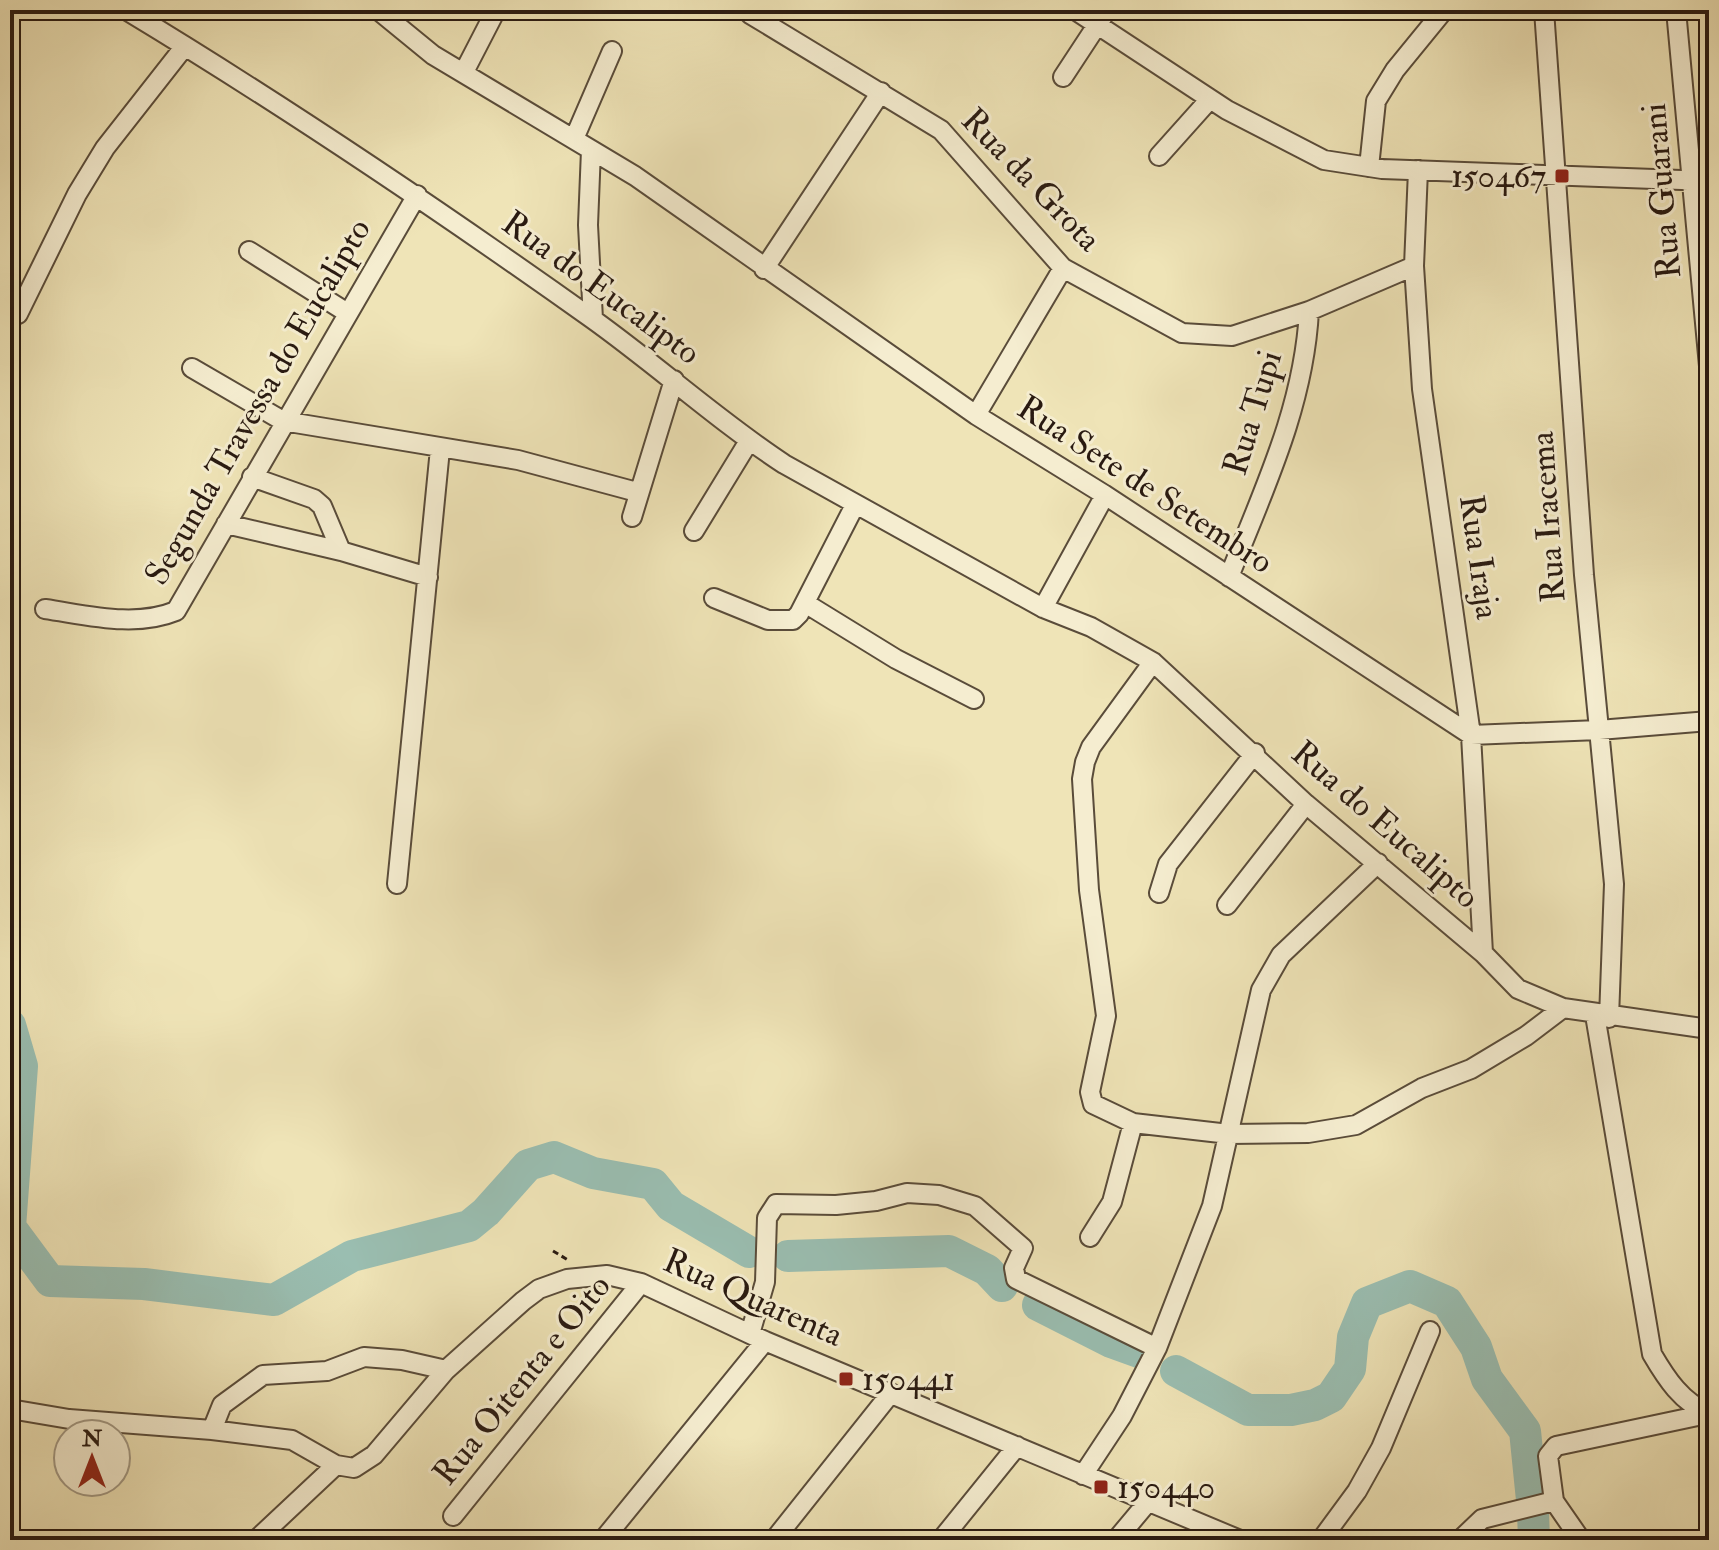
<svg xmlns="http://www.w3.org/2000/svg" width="1719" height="1550" font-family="'IM FELL Double Pica',serif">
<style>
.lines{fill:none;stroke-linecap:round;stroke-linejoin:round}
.river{stroke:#9abeb1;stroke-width:32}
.street-casing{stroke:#5a4c3a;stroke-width:22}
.path{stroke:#291a11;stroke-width:3;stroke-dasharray:6 4;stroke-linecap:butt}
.street{stroke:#f5edd0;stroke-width:18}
.poi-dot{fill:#8f2418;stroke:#f5edd0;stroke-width:3}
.labels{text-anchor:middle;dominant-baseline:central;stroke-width:6;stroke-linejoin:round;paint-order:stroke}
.poi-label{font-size:34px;fill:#291a11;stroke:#f5edd0;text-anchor:start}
.street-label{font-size:34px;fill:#291a11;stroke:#f5edd0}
</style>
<rect width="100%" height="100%" fill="#efe4b7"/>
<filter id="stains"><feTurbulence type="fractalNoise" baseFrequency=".0025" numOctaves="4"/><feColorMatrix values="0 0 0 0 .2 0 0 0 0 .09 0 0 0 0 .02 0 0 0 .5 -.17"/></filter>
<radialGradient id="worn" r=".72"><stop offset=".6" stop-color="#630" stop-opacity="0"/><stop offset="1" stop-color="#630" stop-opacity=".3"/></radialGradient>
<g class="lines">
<path class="river" d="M10,1025L22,1066L10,1227L50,1281L144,1284L274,1300L352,1256L469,1226L486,1212L528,1165L554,1157L593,1173L653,1184L671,1206L749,1252
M788,1256L949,1251L987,1270L1002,1286
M1038,1305L1111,1342L1147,1355
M1176,1371L1248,1410H1291L1315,1405L1331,1397L1350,1369L1353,1337L1367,1303L1410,1286L1447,1302L1476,1347L1487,1379L1525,1431L1532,1500
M1533,1512L1534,1540"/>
<defs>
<path id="street" d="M126,10C285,106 439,210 591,318C657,365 717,420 784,464L1043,608L1091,627L1153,662L1306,804L1483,953L1518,989L1563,1008L1709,1029
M378,10L433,55L635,176L976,415L1105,495L1471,735L1599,730L1709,721
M1075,10L1227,110L1324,160L1382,169L1709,181
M1544,10L1584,575L1614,884L1609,1018
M1676,10L1709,366
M750,14L941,130L1063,268L1182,333L1232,336L1309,311L1414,266
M464,72L496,10
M1063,77L1107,10
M574,139L612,51
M591,150L588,225L593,319
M1159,156L1210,99
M1369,167L1376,101L1395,70L1444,10
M1418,170L1414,266L1422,389L1471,735L1483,953
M249,251L346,312
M764,269L881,92
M18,314L77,194L105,148L185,46
M192,368L283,421L518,460L637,492
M976,415L1063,268
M252,477L314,499L322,506L341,551L428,577
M632,517L674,380
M226,524L341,551
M694,531L749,441
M1229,577C1264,489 1304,406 1309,311
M714,598L768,620H793L799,614L855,505
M805,603L896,659L974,699
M1043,608L1105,495
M45,609C87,615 135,628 176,611L417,195
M1153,662L1091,747L1085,762L1082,779L1089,890L1106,1016L1090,1092L1093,1104L1133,1123L1229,1134L1308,1133L1356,1125L1422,1088L1471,1069L1526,1036L1563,1008
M397,884L440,449
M1159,893L1168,864L1255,753
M1227,905L1306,804
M1595,1015L1652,1354C1666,1378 1682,1403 1709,1413
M1090,1237L1112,1202L1133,1123
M750,1334L765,1282L767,1218L776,1204L836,1205L876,1201L907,1193L939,1195L975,1206L1023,1248L1014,1268L1016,1279L1157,1348
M10,1409L69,1419L212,1430L222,1405L263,1375L327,1371L364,1357L402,1360L446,1370
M212,1430L292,1440L336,1465L354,1468L374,1455L446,1370L523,1301L539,1289L567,1279L607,1275L641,1283L765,1341L1240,1540
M1083,1475L1122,1416L1157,1348L1212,1206L1261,990L1281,955L1378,863
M1554,1501L1548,1456L1556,1446L1707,1414
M453,1516L641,1283
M256,1540L336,1465
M603,1540L765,1341
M774,1540L891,1393
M941,1540L1017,1446
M1116,1540L1147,1503
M1321,1540L1357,1491L1381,1448L1430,1331
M1460,1540L1482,1519L1554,1501L1581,1540"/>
</defs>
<use href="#street" class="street-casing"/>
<path class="path" d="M553,1251L568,1260"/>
<use href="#street" class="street"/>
</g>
<g class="poi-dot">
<rect x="1554" y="168" width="16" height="16" rx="4"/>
<rect x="838" y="1371" width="16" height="16" rx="4"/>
<rect x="1093" y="1479" width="16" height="16" rx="4"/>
</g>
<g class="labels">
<g class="poi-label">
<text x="1546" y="176" text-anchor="end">150467</text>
<text x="862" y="1379">150441</text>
<text x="1117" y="1487">150440</text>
</g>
<g class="street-label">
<text transform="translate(1031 180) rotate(46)">Rua da Grota</text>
<text transform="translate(1662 191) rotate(-95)">Rua Guarani</text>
<text transform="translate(601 288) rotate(36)">Rua do Eucalipto</text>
<text transform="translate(258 402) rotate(-60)">Segunda Travessa do Eucalipto</text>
<text transform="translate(1253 413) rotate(-73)">Rua Tupi</text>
<text transform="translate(1145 485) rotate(33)">Rua Sete de Setembro</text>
<text transform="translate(1548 517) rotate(-94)">Rua Iracema</text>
<text transform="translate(1479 557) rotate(82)">Rua Iraja</text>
<text transform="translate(1385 825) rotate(41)">Rua do Eucalipto</text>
<text transform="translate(753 1298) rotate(24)">Rua Quarenta</text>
<text transform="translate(522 1380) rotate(-51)">Rua Oitenta e Oito</text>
</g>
</g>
<rect width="1719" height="1550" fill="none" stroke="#efe4b7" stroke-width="40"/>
<rect x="12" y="12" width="1695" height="1526" fill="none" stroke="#291a11" stroke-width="4"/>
<rect x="20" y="20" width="1679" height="1510" fill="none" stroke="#291a11" stroke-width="2"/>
<g transform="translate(92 1458)"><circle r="38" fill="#f5edd0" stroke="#a39984" stroke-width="2"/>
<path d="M0-6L14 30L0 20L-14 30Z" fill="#8f2418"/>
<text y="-12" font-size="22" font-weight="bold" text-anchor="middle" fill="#291a11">N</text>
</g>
<rect width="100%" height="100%" filter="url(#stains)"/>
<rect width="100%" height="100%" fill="url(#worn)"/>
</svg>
